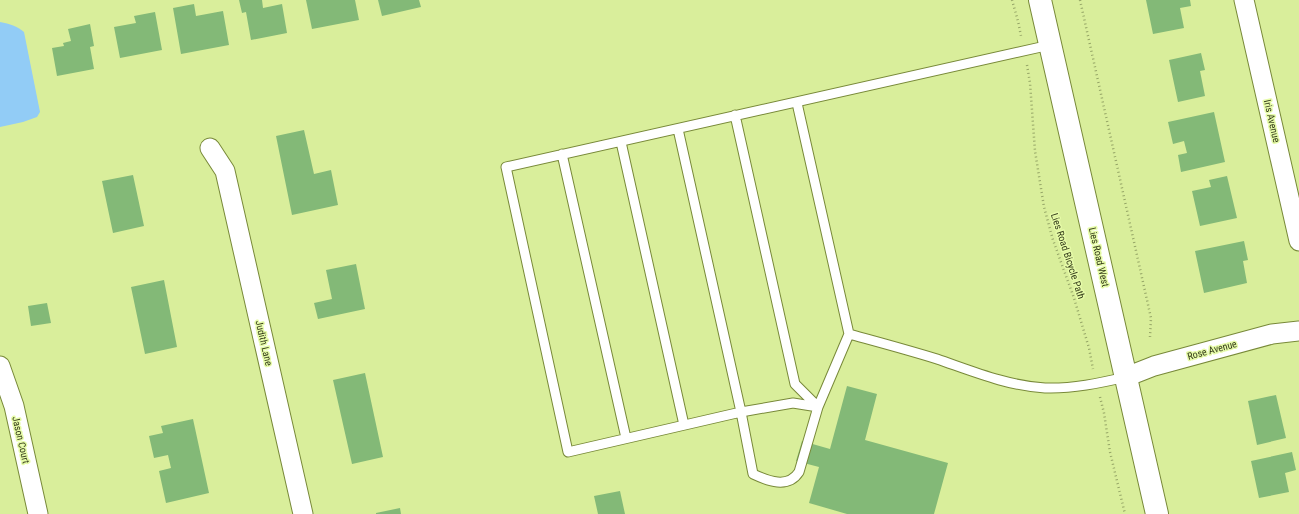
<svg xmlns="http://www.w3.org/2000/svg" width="1299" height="514" font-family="'Roboto Condensed',sans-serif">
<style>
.water{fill:#92ccf6}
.building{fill:#83b977}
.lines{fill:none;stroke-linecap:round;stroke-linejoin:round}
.service-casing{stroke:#788939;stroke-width:11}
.minor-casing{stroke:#788939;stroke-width:21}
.tertiary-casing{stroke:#788939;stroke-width:24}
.path{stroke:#96a667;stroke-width:2.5;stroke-dasharray:1 3;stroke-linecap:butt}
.service{stroke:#fff;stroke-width:9}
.minor{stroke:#fff;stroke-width:19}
.tertiary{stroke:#fff;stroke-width:22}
.labels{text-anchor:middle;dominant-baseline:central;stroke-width:3;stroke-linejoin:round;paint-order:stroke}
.street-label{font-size:10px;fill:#343c1a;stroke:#e6fba8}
</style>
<rect width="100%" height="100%" fill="#d9ee9b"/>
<path class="water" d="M0,22C10,24 17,26 24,32L40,112L37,117L23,122L0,127Z"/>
<path class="building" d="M239,0H262L263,8L282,4L287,33L251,40L246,12L242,13Z
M306,0H355L359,20L312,29Z
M378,0H419L421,7L382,16Z
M1146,0H1190L1191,6L1180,8L1184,28L1153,34Z
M194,4L196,16L223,11L229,45L181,54L173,8Z
M155,12L162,50L120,58L114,27L136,23L134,16Z
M90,24L94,46L90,47L94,69L57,76L52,48L64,46L63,43L71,41L68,29Z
M1201,53L1205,70L1200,71L1205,96L1178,102L1169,60Z
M1214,112L1225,162L1181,172L1178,155L1187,153L1184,141L1173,144L1168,122Z
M304,130L314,174L331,170L338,205L292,215L276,136Z
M133,175L144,226L113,233L102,181Z
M1227,176L1237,218L1200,226L1192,191L1211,187L1209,180Z
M1244,241L1248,260L1243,261L1247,283L1204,293L1195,251Z
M356,264L365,309L318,319L314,303L332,299L326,270Z
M164,280L177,347L145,354L131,287Z
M47,303L51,323L31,326L28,306Z
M365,373L383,457L352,464L333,380Z
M847,386L877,394L865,440L948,463L934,514H847L809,503L819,467L796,461L802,441L830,449Z
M1276,395L1286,438L1257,445L1248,401Z
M193,419L209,493L166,503L159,471L171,468L168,455L154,458L149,436L163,433L161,426Z
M1292,452L1296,470L1285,473L1289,492L1259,498L1251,461Z
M620,491L625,514H598L594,496Z
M400,508L401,514H376V513Z"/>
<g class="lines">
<defs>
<path id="service" d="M735,115L795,384L818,407
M678,129L741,412L753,474C768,481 788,489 799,472L818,407L849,334L797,103
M621,142L684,425
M562,154L626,438
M849,334C878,342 908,350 937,359C972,371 1008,386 1045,388C1072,389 1100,383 1126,377
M818,407L793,403L741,412L568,452L506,167L1050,45"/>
<path id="minor" d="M1244,0L1299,241
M210,148L225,171L303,514
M0,366L14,406L38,514
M1126,377L1154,366L1272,334L1299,331"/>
<path id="tertiary" d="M1040,0L1157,514"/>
</defs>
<use href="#service" class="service-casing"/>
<use href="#minor" class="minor-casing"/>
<use href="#tertiary" class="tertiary-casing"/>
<path class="path" d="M1012,0L1018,21L1021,36
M1080,0L1151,318L1150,337
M1027,65L1030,83L1035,151L1044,207L1053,240L1074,298L1089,348L1093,369
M1100,397L1104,413L1110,452L1125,514"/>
<use href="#service" class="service"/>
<use href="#minor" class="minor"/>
<use href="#tertiary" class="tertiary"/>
</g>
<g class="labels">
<g class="street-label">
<text transform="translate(1272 121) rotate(77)">Iris Avenue</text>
<text transform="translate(1068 256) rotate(72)">Lies Road Bicycle Path</text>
<text transform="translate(1099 257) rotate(77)">Lies Road West</text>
<text transform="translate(264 343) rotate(77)">Judith Lane</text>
<text transform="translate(1212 350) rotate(-15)">Rose Avenue</text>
<text transform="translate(21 440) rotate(77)">Jason Court</text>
</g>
</g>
</svg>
